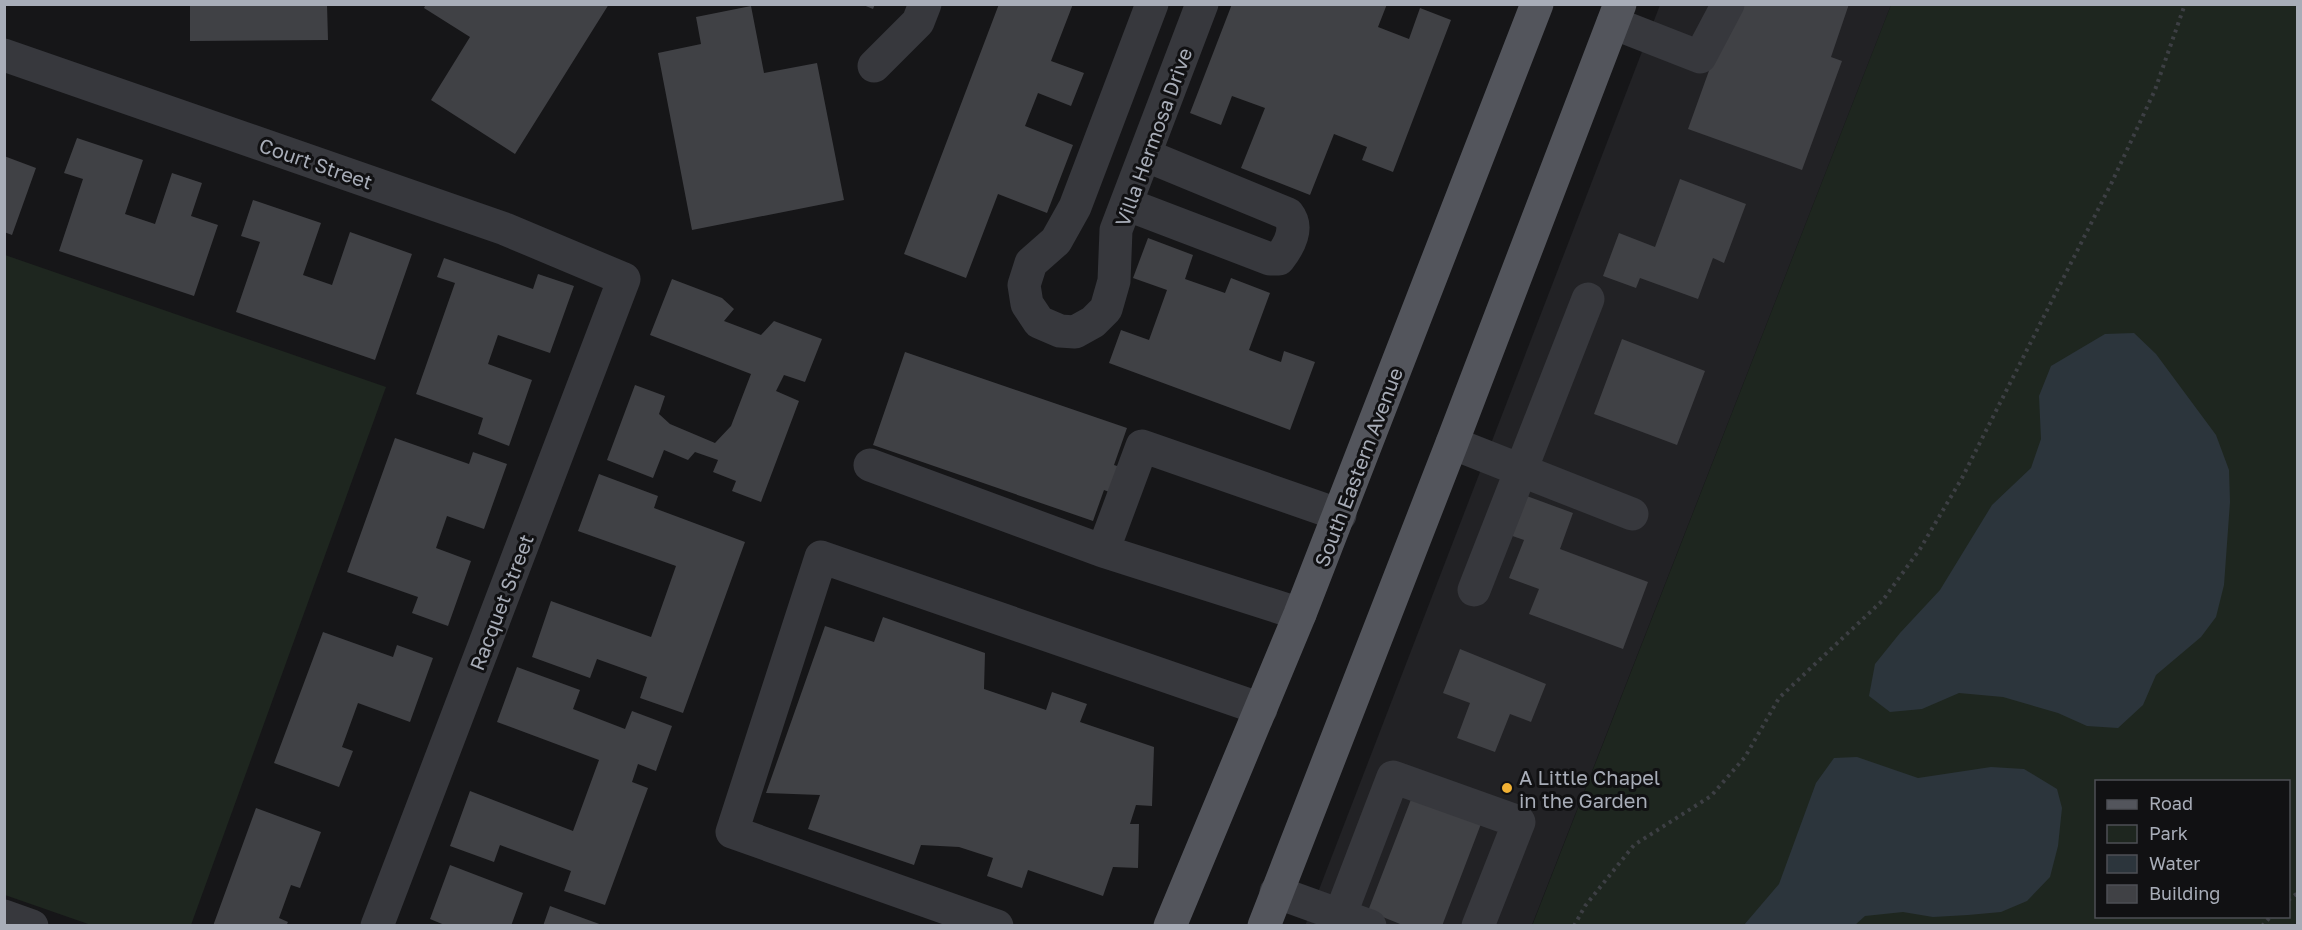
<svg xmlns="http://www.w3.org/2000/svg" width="2302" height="930" font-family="'Golos Text',sans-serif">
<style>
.built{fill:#222225}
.green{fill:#1e261f;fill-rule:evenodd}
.water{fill:#2c353c}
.building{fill:#404145}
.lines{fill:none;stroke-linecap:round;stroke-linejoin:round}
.path{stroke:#3d3f44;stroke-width:4;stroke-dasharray:3 4.5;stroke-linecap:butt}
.minor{stroke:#37383d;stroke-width:33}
.major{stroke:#53555c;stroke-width:33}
.poi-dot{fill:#f2b134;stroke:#111113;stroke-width:2}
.labels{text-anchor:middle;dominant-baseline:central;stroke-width:6;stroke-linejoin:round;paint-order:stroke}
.street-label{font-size:20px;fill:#a8adb8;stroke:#111113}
.poi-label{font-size:20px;fill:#a8adb8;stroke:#111113;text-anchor:start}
</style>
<rect width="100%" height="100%" fill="#161618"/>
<path class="built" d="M1660,5H1891L1532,925L1305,926Z"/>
<path class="green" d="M1891,5H2297V925L1532,926ZM2096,782H2288V916H2096Z
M5,255L386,387L191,925H91L5,895Z"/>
<path class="water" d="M2134,333L2156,354L2216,435L2229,470L2230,502L2224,585L2216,617L2201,637L2156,675L2143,705L2118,728L2087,726L2058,713L2003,697L1959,693L1922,709L1890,712L1869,696L1875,664L1900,633L1940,590L1992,505L2031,468L2041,439L2039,396L2051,366L2105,334Z
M1857,757L1918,778L1991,767L2024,769L2057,789L2062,808L2058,846L2050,877L2027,901L2001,912L1968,915L1933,917L1903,912L1865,916L1855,925H1744L1779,884L1816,783L1834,758Z"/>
<path class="building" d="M190,4H327L328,40L190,41Z
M426,4H609L515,154L431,100L470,37L424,8Z
M861,4H875L873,9Z
M999,4H1073L1051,61L1084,73L1071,106L1038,93L1025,126L1073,145L1047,213L998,194L966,278L904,254Z
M1232,4H1387L1378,27L1409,39L1420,8L1451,20L1393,172L1362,160L1367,147L1334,134L1310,195L1241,168L1265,108L1232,96L1221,125L1190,113Z
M1733,4H1849L1831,57L1842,61L1802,170L1688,129Z
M751,6L764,73L817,63L844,200L692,230L658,53L701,44L696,17Z
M77,138L143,160L125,214L155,224L172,173L202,183L191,216L218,225L194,296L59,251L83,179L64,173Z
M4,156L36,168L12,235L4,232Z
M1680,179L1746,204L1724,263L1713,258L1698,299L1640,278L1636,288L1603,276L1619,233L1655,247Z
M253,200L321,223L303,275L332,285L350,232L412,254L375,360L236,312L260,242L241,236Z
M1148,238L1193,255L1185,279L1225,293L1231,278L1270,293L1249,350L1281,362L1284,351L1315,362L1290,430L1109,363L1121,330L1149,340L1167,290L1133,278Z
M444,258L533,289L538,274L574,286L550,353L498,335L488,364L532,380L509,446L478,434L483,418L416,394L455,283L437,277Z
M672,279L722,298L734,309L724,321L761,335L774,321L822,339L805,382L784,375L776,391L799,401L761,502L732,491L736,481L713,472L718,460L695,452L688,460L664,450L653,478L607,460L635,385L665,396L659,414L670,424L715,443L731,426L751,374L650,335Z
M1622,339L1705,371L1677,445L1594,414Z
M905,352L1127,428L1114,465L1126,469L1117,495L1104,490L1093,521L873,445Z
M395,438L469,464L473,452L507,464L484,529L447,516L436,548L471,561L448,626L412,613L418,597L347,572Z
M599,474L658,496L654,508L745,542L683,713L640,698L647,677L597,659L590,678L532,657L551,601L651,637L676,566L578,531Z
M1513,491L1573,513L1560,549L1648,582L1623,649L1529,614L1539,589L1509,578L1524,540L1498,531Z
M883,617L985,653L984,689L1046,710L1052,692L1087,704L1080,722L1154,747L1152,806L1136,805L1130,824H1139L1138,868L1113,867L1103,896L1028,870L1022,888L987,876L993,858L959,847L921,845L914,865L808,829L820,795L766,793L825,626L874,642Z
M323,632L393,657L397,645L433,658L410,722L358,703L342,747L353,751L339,787L274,763Z
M1460,649L1546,684L1531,722L1510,714L1495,752L1457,738L1470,703L1443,693Z
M517,667L580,690L573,709L625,729L632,711L672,726L656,771L638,764L632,782L648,788L605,905L564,891L571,871L500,845L494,862L450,846L470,791L573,831L599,760L497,722Z
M1415,789L1484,816L1442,926H1405L1368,911Z
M256,808L321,832L300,888L291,885L279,918L288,922L286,926H213Z
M450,865L523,893L511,926H447L430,919Z
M550,906L602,925V926H543Z"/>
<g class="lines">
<path class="path" d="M2288,900L2298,893
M1574,926L1585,906L1634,845L1711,796L1745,757L1779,698L1883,600L1920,549L1962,478L2112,182L2155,90L2185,4
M2262,926L2271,916"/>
<path class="minor" d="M1152,4L1075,207L1056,241L1031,263L1024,285L1027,304L1039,322L1060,331L1075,332L1093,322L1106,309L1114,281L1116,230L1202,4
M1613,23L1700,57L1728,4
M4,55L505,229L624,279L377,926
M874,66L918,22L925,4
M1126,204L1270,259H1279C1289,246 1299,228 1288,214L1145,155
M1452,443L1632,514
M870,465L1103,551L1300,614
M1103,551L1142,446L1340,515
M1474,590L1588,299
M1276,892L1370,926
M4,916L32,926
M997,926L732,832L821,557L1261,709
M1336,926L1393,777L1519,822L1478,926"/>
<path class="major" d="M1170,926L1300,614L1537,4
M1264,926L1452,443L1620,4"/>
</g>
<circle class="poi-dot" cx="1507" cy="788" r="6"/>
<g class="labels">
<g class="street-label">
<text transform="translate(1153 137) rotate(-70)">Villa Hermosa Drive</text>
<text transform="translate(316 163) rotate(19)">Court Street</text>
<text transform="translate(1358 467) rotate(-69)">South Eastern Avenue</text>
<text transform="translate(501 602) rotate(-69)">Racquet Street</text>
</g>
<g class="poi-label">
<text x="1519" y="777">A Little Chapel<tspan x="1519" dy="23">in the Garden</tspan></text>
</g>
</g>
<rect width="2302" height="930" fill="none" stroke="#a8adb8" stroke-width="12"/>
<rect x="2095" y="780" width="195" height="138" fill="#111113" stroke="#4d4f55" stroke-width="1.5"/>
<rect x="2107" y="800" width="30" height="9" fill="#53555c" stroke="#4d4f55" stroke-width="1.5"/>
<text x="2149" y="810" font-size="18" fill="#a8adb8">Road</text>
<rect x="2107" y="825" width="30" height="18" fill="#1e261f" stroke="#4d4f55" stroke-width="1.5"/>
<text x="2149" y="840" font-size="18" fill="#a8adb8">Park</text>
<rect x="2107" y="855" width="30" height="18" fill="#2c353c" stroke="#4d4f55" stroke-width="1.5"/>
<text x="2149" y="870" font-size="18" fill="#a8adb8">Water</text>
<rect x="2107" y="885" width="30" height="18" fill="#404145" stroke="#4d4f55" stroke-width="1.5"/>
<text x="2149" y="900" font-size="18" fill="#a8adb8">Building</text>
</svg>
